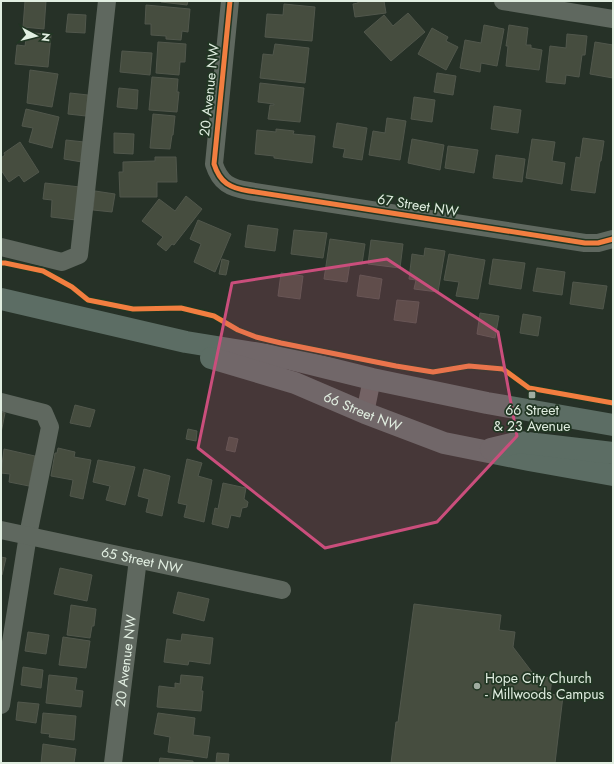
<svg xmlns="http://www.w3.org/2000/svg" width="614" height="764" font-family="Jost,sans-serif">
<style>
.building{fill:#464d3f;stroke:#51574c}
.lines{fill:none;stroke-linecap:round;stroke-linejoin:round}
.minor{stroke:#5f685f;stroke-width:18}
.major{stroke:#5c6d64;stroke-width:22}
.cycleway-casing{stroke:#213623;stroke-width:8}
.cycleway{stroke:#f27e40;stroke-width:5}
.marked{fill:#ca4e7c;fill-opacity:0.2;stroke:#ca4e7c;stroke-width:3;stroke-linejoin:round}
.poi-dot{fill:#a0aca0;stroke:#213623;stroke-width:1.5}
.labels{text-anchor:middle;dominant-baseline:central;stroke-width:3.5;stroke-linejoin:round;paint-order:stroke}
.street-label{font-size:14px;fill:#e1eee1;stroke:#213623}
.poi-label{font-size:14px;fill:#e1eee1;stroke:#213623}
</style>
<rect width="100%" height="100%" fill="#263127"/>
<path class="building" d="M25,1H46L44,29L23,27Z
M161,1H188L187,5L161,2Z
M358,1H384L386,13L355,17L353,4L358,3Z
M284,4L315,7L312,41L265,37L267,14L283,15Z
M146,5L190,9L188,32L182,31L181,40L166,39V36L151,35V24H145Z
M408,13L425,32L391,61L364,32L384,15L393,26Z
M68,14L86,15L85,33L66,32Z
M484,25L504,29L497,66L481,63L480,72L460,68L465,40L481,43Z
M509,25L528,28L526,45H531V48L542,50L539,70L506,66L508,46H506Z
M432,28L448,37L446,41L458,47L446,70L418,54Z
M27,32L51,35L48,67L15,64L17,45L25,46Z
M567,34L587,36L585,55H582L579,77L566,75L565,84L546,82L550,46L566,48Z
M158,42L186,44L185,62H180L179,75L156,73Z
M595,42L613,45V78L590,74Z
M275,44L309,48L305,83L260,78L263,54L273,55Z
M122,51L152,53L150,75L120,72Z
M30,70L58,74L52,107L27,103Z
M437,73L456,76L453,95L434,92Z
M152,77L178,79L177,92H179L177,112L149,110Z
M260,83L304,88L300,122L268,119L270,105H274V104L258,102Z
M119,88L138,90L137,109L117,107Z
M70,93L88,95L86,116L68,114Z
M414,97L435,100L432,122L411,119Z
M494,106L521,110L518,133L491,129Z
M26,109L59,117L52,148L29,142L33,128L22,126Z
M153,114L175,116L173,135H172L170,149L150,148Z
M387,118L406,121L400,160L369,155L373,131L385,133Z
M337,123L367,128L362,160L343,157L345,149L333,147Z
M276,129L294,131L293,134L315,136L312,163L274,158V156L255,154L257,130L276,132Z
M114,133L134,134L133,154L114,153Z
M583,138L604,141L601,161H600L595,193L571,190L576,157L580,158Z
M412,139L444,145L440,170L408,163Z
M532,139L555,142L552,161L565,163L562,184L526,178Z
M66,140L84,142L82,162L64,159Z
M20,142L39,172L24,182L19,175L9,182L1,170V158L5,155L4,153Z
M448,146L478,150L474,173L445,168Z
M496,155L525,159L522,182L493,178Z
M155,157H176L177,182H157V197H120L119,172H123V162L155,161Z
M45,183L80,187L76,220L51,217L52,200L43,199Z
M95,191L115,194L112,212L93,210Z
M186,196L202,209L174,245L172,244L166,251L157,244L163,237L142,221L159,199L175,211Z
M198,220L231,234L215,272L194,262L201,244L190,239Z
M248,225L278,229L275,251L245,247Z
M294,230L327,233L323,258L291,254Z
M330,239L365,244L362,264L350,263L347,282L324,279Z
M371,240L403,244L400,268L368,264Z
M425,248L445,251L438,292L414,289L416,280L409,279L412,254L424,256Z
M449,254L485,260L478,299L456,296L459,282L444,280Z
M222,259L229,261L226,275L219,274Z
M493,259L525,263L521,289L489,284Z
M537,268L565,272L562,295L533,291Z
M281,273L303,276L300,299L278,296Z
M360,275L382,279L379,299L357,296Z
M573,282L607,286L603,309L570,304Z
M397,300L419,302L416,323L394,320Z
M480,313L499,316L495,338L477,334Z
M523,314L541,317L538,336L520,333Z
M75,405L95,410L90,427L70,423Z
M1,412L5,413L1,433Z
M188,429L197,431L196,441L186,439Z
M229,437L238,439L235,452L226,450Z
M58,448L75,452L74,457L91,460L83,499L70,496L73,480L51,476L55,453H57Z
M4,449L35,456L29,486L9,482L10,474L1,473Z
M187,459L202,463L198,476L212,480L204,522L184,517L187,505L178,503Z
M98,460L135,467L125,505L106,500L110,486L93,482Z
M144,469L170,476L162,516L146,512L149,499L138,496Z
M223,483L246,488L244,499L248,502L247,507L242,508L240,517L231,515L228,528L212,524L215,508L218,509Z
M1,557L6,558L2,575H1Z
M60,568L92,575L87,601L54,594Z
M178,592L209,599L204,621L173,613Z
M414,604L501,615L499,630L515,632L513,647L535,676L552,678L550,694L563,696L555,763H391L396,722H398Z
M71,605L96,609L94,626H92L90,638L67,635Z
M28,632L49,635L46,654L25,651Z
M182,634L213,638L210,664L189,661L188,665L164,662L167,639L181,641Z
M63,637L90,641L86,668L59,665Z
M23,667L43,670L41,688L21,685Z
M49,675L77,678L75,690L83,691L81,707L46,703Z
M181,675L203,677L201,691H203L201,711L157,707L159,686L175,688V683L180,684Z
M18,702L39,704L36,723L16,720Z
M43,713L76,716L74,740L49,737L50,734L41,733Z
M158,713L195,718L193,735L210,737L207,758L168,752L170,737L154,734Z
M43,744L76,749L74,763H41Z
M217,753L229,754L228,763L216,762Z
M160,758L193,761V763H159Z"/>
<g class="lines">
<g class="minor">
<path d="M230,1L214,164C220,183 230,188 249,191L585,243H598L613,239"/>
<path d="M503,1L613,19"/>
<path d="M1,247L62,262L79,255L107,1"/>
<path d="M1,402L44,413L50,427L28,535L1,705"/>
<path d="M365,413L372,379"/>
<path id="s1" d="M1,530L282,590"/>
<path id="s2" d="M113,763L138,559"/>
</g>
<g class="major">
<path d="M1,299L186,342L291,359L372,379L487,403L613,425"/>
<path id="s3" d="M211,358L295,383L365,413L444,443L529,460L613,475"/>
<path d="M491,449L519,442L613,453"/>
</g>
<defs>
<path id="cycleway" d="M230,1L214,164C220,183 230,188 249,191L585,243H598L613,239
M1,263H5L43,271L72,287L88,300L133,309L181,308L214,316L238,330L256,337L281,343L396,366L433,372L469,366L503,369L529,388L613,403"/>
</defs>
<use href="#cycleway" class="cycleway-casing"/>
<use href="#cycleway" class="cycleway"/>
</g>
<path class="marked" d="M387,259L498,332L517,436L437,522L325,548L198,448L232,283Z"/>
<g class="poi-dot">
<rect x="528" y="391" width="8" height="8" rx="2"/>
<circle cx="477" cy="686" r="4"/>
</g>
<g class="labels">
<g class="street-label">
<text transform="translate(209 90) rotate(-84)">20 Avenue NW</text>
<text transform="translate(418 205) rotate(9)">67 Street NW</text>
<text stroke="none"><textPath href="#s3" startOffset="161">66 Street NW</textPath></text>
<text stroke="none"><textPath href="#s1" startOffset="144">65 Street NW</textPath></text>
<text stroke="none"><textPath href="#s2" startOffset="103">20 Avenue NW</textPath></text>
</g>
<g class="poi-label">
<text x="532" y="410">66 Street<tspan x="532" dy="16">&amp; 23 Avenue</tspan></text>
<text x="485" y="678" text-anchor="start">Hope City Church<tspan x="485" dy="16">- Millwoods Campus</tspan></text>
</g>
</g>
<rect width="614" height="764" fill="none" stroke="#e1eee1" stroke-width="4"/>
<g transform="translate(36 36) rotate(97)" stroke="#213623" stroke-width="3" paint-order="stroke">
<path d="M0-3L7 15L0 10L-7 15Z" fill="#e1eee1"/>
<text y="-6" font-size="11" font-weight="bold" text-anchor="middle" fill="#e1eee1">N</text>
</g>
</svg>
